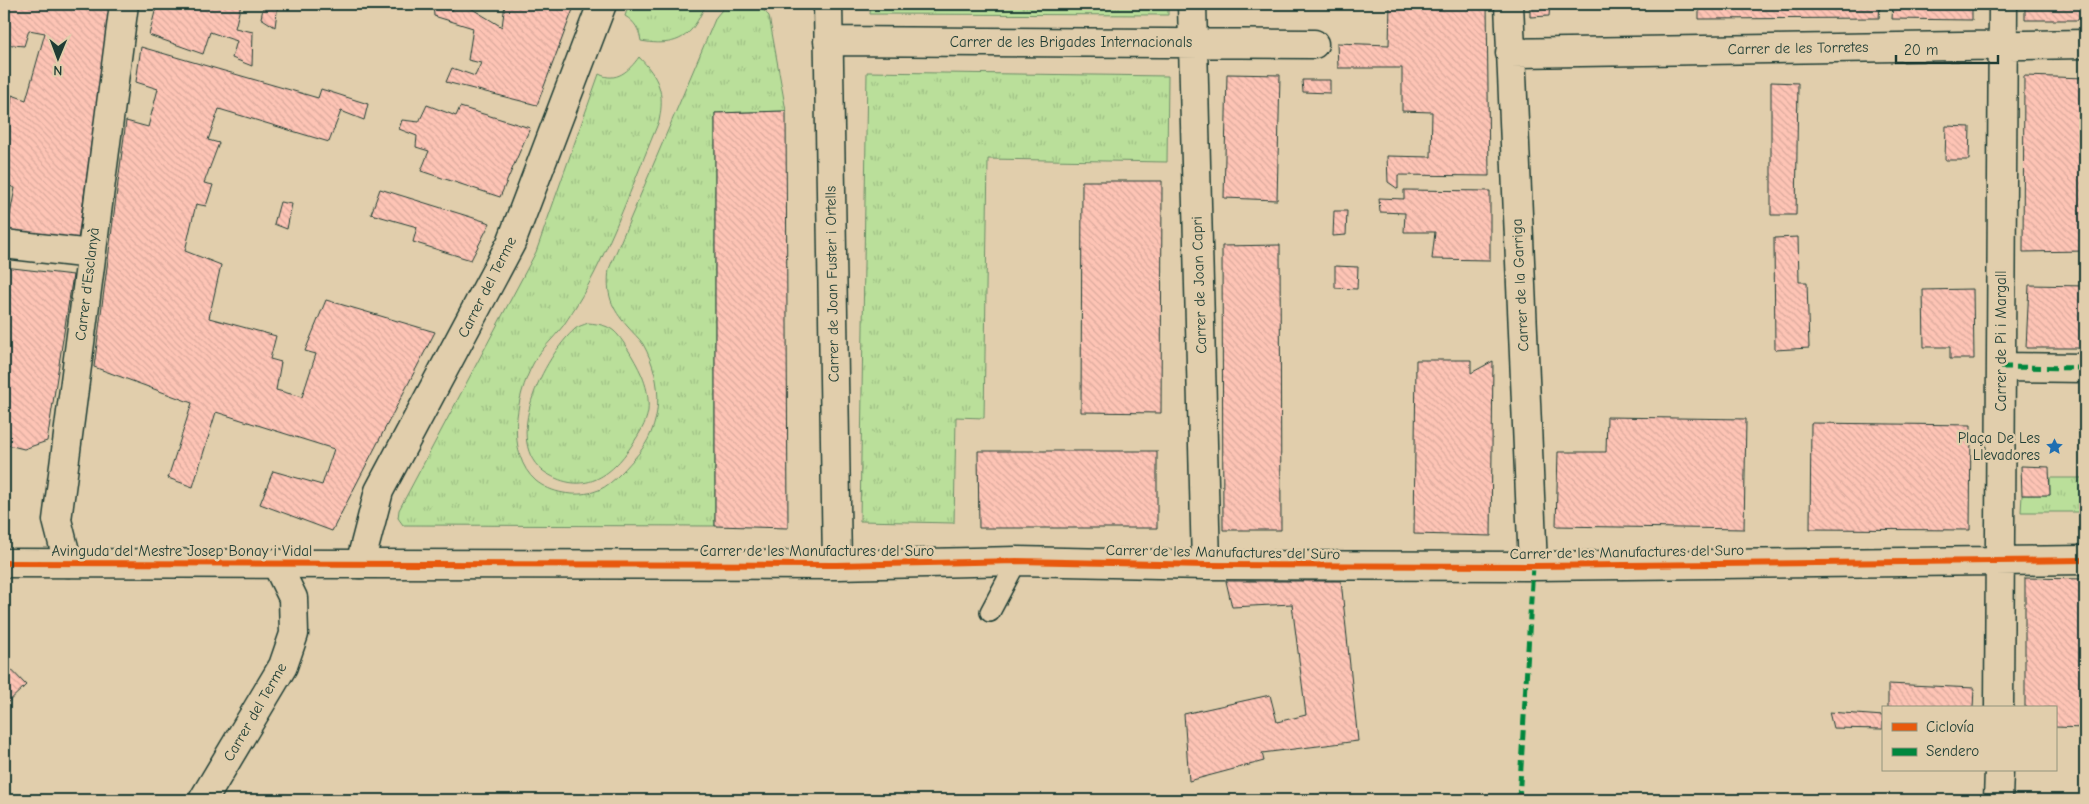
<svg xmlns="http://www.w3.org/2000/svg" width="2089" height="804" font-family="'Comic Neue',sans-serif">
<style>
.grass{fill:url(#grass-tufts);stroke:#6c8e67}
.building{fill:url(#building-back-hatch);stroke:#1f3d34}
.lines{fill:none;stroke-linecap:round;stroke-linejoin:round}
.service-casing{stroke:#1f3d34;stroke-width:22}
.minor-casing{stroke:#1f3d34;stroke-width:31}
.tertiary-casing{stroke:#1f3d34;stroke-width:31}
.service{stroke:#e1ceac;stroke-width:19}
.minor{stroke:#e1ceac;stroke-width:28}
.tertiary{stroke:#e1ceac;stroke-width:28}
.quiet{stroke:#00873e;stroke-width:5;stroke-dasharray:10 5;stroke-linecap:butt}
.cycleway-casing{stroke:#e1ceac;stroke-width:9}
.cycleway{stroke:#e8590c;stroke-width:6}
.labels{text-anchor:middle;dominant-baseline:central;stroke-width:5;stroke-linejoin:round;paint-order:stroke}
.street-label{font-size:15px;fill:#1f3d34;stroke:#e1ceac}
.poi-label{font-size:15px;fill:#1f3d34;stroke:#e1ceac;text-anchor:end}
</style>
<defs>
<pattern id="grass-tufts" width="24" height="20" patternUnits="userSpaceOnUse" patternTransform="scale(1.25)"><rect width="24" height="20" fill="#badf9a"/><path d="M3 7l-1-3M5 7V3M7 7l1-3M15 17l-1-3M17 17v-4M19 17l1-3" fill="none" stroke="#9fc085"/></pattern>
<pattern id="building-back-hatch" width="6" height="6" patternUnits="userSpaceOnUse" patternTransform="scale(1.25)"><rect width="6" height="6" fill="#fec4b5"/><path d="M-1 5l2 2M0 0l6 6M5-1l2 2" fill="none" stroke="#d9a99c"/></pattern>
</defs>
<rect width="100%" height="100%" fill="#e1ceac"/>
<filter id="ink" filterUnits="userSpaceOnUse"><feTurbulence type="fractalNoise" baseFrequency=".02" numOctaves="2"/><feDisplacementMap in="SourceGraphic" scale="10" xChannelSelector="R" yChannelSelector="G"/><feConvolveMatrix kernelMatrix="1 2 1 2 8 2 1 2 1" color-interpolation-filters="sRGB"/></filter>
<g filter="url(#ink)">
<path class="grass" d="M629,4H709C702,9 701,16 696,23C684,44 663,45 641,41C639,29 635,22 625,16Z
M731,4C748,4 758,3 769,16L786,111L715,113V526L403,525L398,518L399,510L536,252L599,74C616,83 629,71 639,57C659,78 665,92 659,121C639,169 621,218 599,264C589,285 576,307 563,326C553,339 540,350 533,364C516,396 505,454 536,481C551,493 574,497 593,492C609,488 623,471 634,459C664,427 664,382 643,344C639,338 633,333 628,327C611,308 606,294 609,269L716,17L726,5Z
M871,4H1168V15L870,14Z
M867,72L1168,76L1167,162L988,159L984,418L956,417L954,523L860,521Z
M588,323C613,325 616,331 629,351C640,370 650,387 648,411C646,424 639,434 632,445C611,477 583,496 546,473C500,444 544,356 575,329C578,326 584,325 588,323Z
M2050,478H2085V512H2021L2022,495H2050Z"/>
<path class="building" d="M4,4H106L110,7L78,240L7,231L15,188L4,184L12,95L26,100L45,33L29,30L24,46L4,44Z
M157,4H241L235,28L253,32L252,66L232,58L237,41L210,32L203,54L149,35Z
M264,4H278L275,27L261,18Z
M433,4H441L452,11L455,4H464L502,27L505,4H575L537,105L446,82L452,68L475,76L481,63L468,60L473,28L434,16Z
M1390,4H1487L1489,176L1398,175V189L1388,182L1387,156L1431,157L1432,112L1402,111V68H1338L1337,43L1389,45Z
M1530,4H1550L1549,16L1530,17Z
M1699,4H1880L1879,18L1699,19Z
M1893,4H1972V20L1892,19Z
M2025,4H2085V20H2025Z
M141,47L318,98L321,89L368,104L364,120L341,111L329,142L219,109L208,140L219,143L204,183L213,185L206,206L196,204L185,251L221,265L209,318L276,336L270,359L281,362L276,390L302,397L316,354L305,351L326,300L435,332L332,531L260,504L273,471L322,485L334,449L216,412L193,487L168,478L192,403L94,367L126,121L148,127L158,89L136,82Z
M1227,74L1280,75L1277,200L1224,198Z
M2024,76L2085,78V251L2023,252Z
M1302,80H1330V93L1303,92Z
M1771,82L1798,83L1796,215H1771Z
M427,105L456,116L460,107L530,128L500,197L421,171L429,151L416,147L417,136L399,129L402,120L419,122Z
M786,111L788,528L715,526V113Z
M1946,126L1970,127L1969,160H1945Z
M1082,181H1162L1161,413L1081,412Z
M380,189L490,223L471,260L413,242L417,227L371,214Z
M1404,190L1490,191V260L1432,259L1435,232H1404L1405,213L1380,212L1379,198L1404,199Z
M280,202L292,204L287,229L274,224Z
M1334,211H1347L1346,235L1333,236Z
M1798,237L1799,282H1807L1809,348L1775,350L1774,238Z
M1280,245L1281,530H1223L1222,246Z
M1335,266L1358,267L1357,289L1335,288Z
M4,267L73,275L47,441L24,449L4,444Z
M2029,285L2085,286V348H2026Z
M1973,289L1974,359H1950V347H1924L1923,290Z
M1416,360H1471V373L1493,361L1491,536L1414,534Z
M1607,417L1746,419L1744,529L1556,526L1558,452H1606Z
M1811,423L1971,425L1970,530L1810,529Z
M978,451H1157V528H979Z
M2021,466L2049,467L2050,495H2022Z
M2025,578L2085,579V728L2055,727V708H2025Z
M1226,581H1341L1358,741L1262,753L1264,761L1189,781L1184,714L1270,695L1277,722L1306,715L1292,604L1232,607Z
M4,662L26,685L4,706Z
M1888,684L1974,688L1973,708H1888Z
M1829,712L1883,716V729L1833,728Z"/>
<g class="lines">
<defs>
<path id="service" d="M990,612L1017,561"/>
<path id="minor" d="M828,4L837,565
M1192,4L1206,565
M1509,4L1533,566
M828,41L1314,44
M1510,53L2085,44
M4,244L91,254
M2001,367L2085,368
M68,563L57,520L124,4
M360,564L837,565L1017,561L1206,565L1533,566L2085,560
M1999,708L2003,4
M203,800L283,666L294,634L293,598L276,563
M1998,800L1999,770"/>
<path id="tertiary" d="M4,563L360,564L379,491L511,243L602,4"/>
</defs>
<use href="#service" class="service-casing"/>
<use href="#minor" class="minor-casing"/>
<use href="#tertiary" class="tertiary-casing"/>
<use href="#service" class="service"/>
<use href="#minor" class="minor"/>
<use href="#tertiary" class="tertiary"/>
<path class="quiet" d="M2001,367L2085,368
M1519,800L1533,566"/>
<defs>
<path id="cycleway" d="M4,563L837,565L1017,561L1206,565L1533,566L2085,560"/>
</defs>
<use href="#cycleway" class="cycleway-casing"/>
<use href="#cycleway" class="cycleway"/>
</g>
</g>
<defs>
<symbol id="sight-bare" viewBox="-9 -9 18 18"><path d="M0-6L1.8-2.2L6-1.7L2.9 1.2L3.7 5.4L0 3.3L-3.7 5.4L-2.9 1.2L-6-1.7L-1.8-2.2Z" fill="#1f6fb2" stroke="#e1ceac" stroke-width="2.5" paint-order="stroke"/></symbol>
</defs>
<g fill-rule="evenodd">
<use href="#sight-bare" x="2042" y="434" width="25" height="25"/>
</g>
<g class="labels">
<g class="street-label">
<text x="1071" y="42">Carrer de les Brigades Internacionals</text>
<text transform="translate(1798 48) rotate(-1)">Carrer de les Torretes</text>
<text transform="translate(87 284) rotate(-83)">Carrer d'Esclanyà</text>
<text transform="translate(832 284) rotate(-91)">Carrer de Joan Fuster i Ortells</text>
<text transform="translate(1199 285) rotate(-92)">Carrer de Joan Capri</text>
<text transform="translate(1520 285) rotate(-93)">Carrer de la Garriga</text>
<text transform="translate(487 287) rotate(-63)">Carrer del Terme</text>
<text transform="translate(2001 341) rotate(-90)">Carrer de Pi i Margall</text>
<text x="182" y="551">Avinguda del Mestre Josep Bonay i Vidal</text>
<text x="817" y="551">Carrer de les Manufactures del Suro</text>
<text transform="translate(1223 552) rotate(1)">Carrer de les Manufactures del Suro</text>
<text transform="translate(1627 552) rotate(-1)">Carrer de les Manufactures del Suro</text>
<text transform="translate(255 712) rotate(-60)">Carrer del Terme</text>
</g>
<g class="poi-label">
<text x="2040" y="438">Plaça De Les<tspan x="2040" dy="17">Llevadores</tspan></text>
</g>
</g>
<rect width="2089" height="804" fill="none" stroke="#e1ceac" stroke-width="20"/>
<rect x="10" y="10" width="2069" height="784" fill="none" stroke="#1f3d34" stroke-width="2" filter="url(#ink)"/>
<rect x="1882" y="706" width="175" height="65" fill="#e1ceac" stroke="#93947c"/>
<rect x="1892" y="723" width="25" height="8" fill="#e8590c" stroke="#93947c"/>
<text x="1926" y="732" font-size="15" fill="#1f3d34">Ciclovía</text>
<rect x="1892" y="748" width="25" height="8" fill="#00873e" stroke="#93947c"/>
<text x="1926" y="756" font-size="15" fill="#1f3d34">Sendero</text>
<g transform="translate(58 58) rotate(181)" stroke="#e1ceac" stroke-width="4" paint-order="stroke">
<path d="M0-4L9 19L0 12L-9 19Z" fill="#1f3d34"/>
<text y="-8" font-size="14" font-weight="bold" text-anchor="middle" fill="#1f3d34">N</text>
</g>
<path d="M1896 55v8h102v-8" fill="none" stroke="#1f3d34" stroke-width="2.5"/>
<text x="1904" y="55" font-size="15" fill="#1f3d34" stroke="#e1ceac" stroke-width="4" paint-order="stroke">20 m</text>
</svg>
